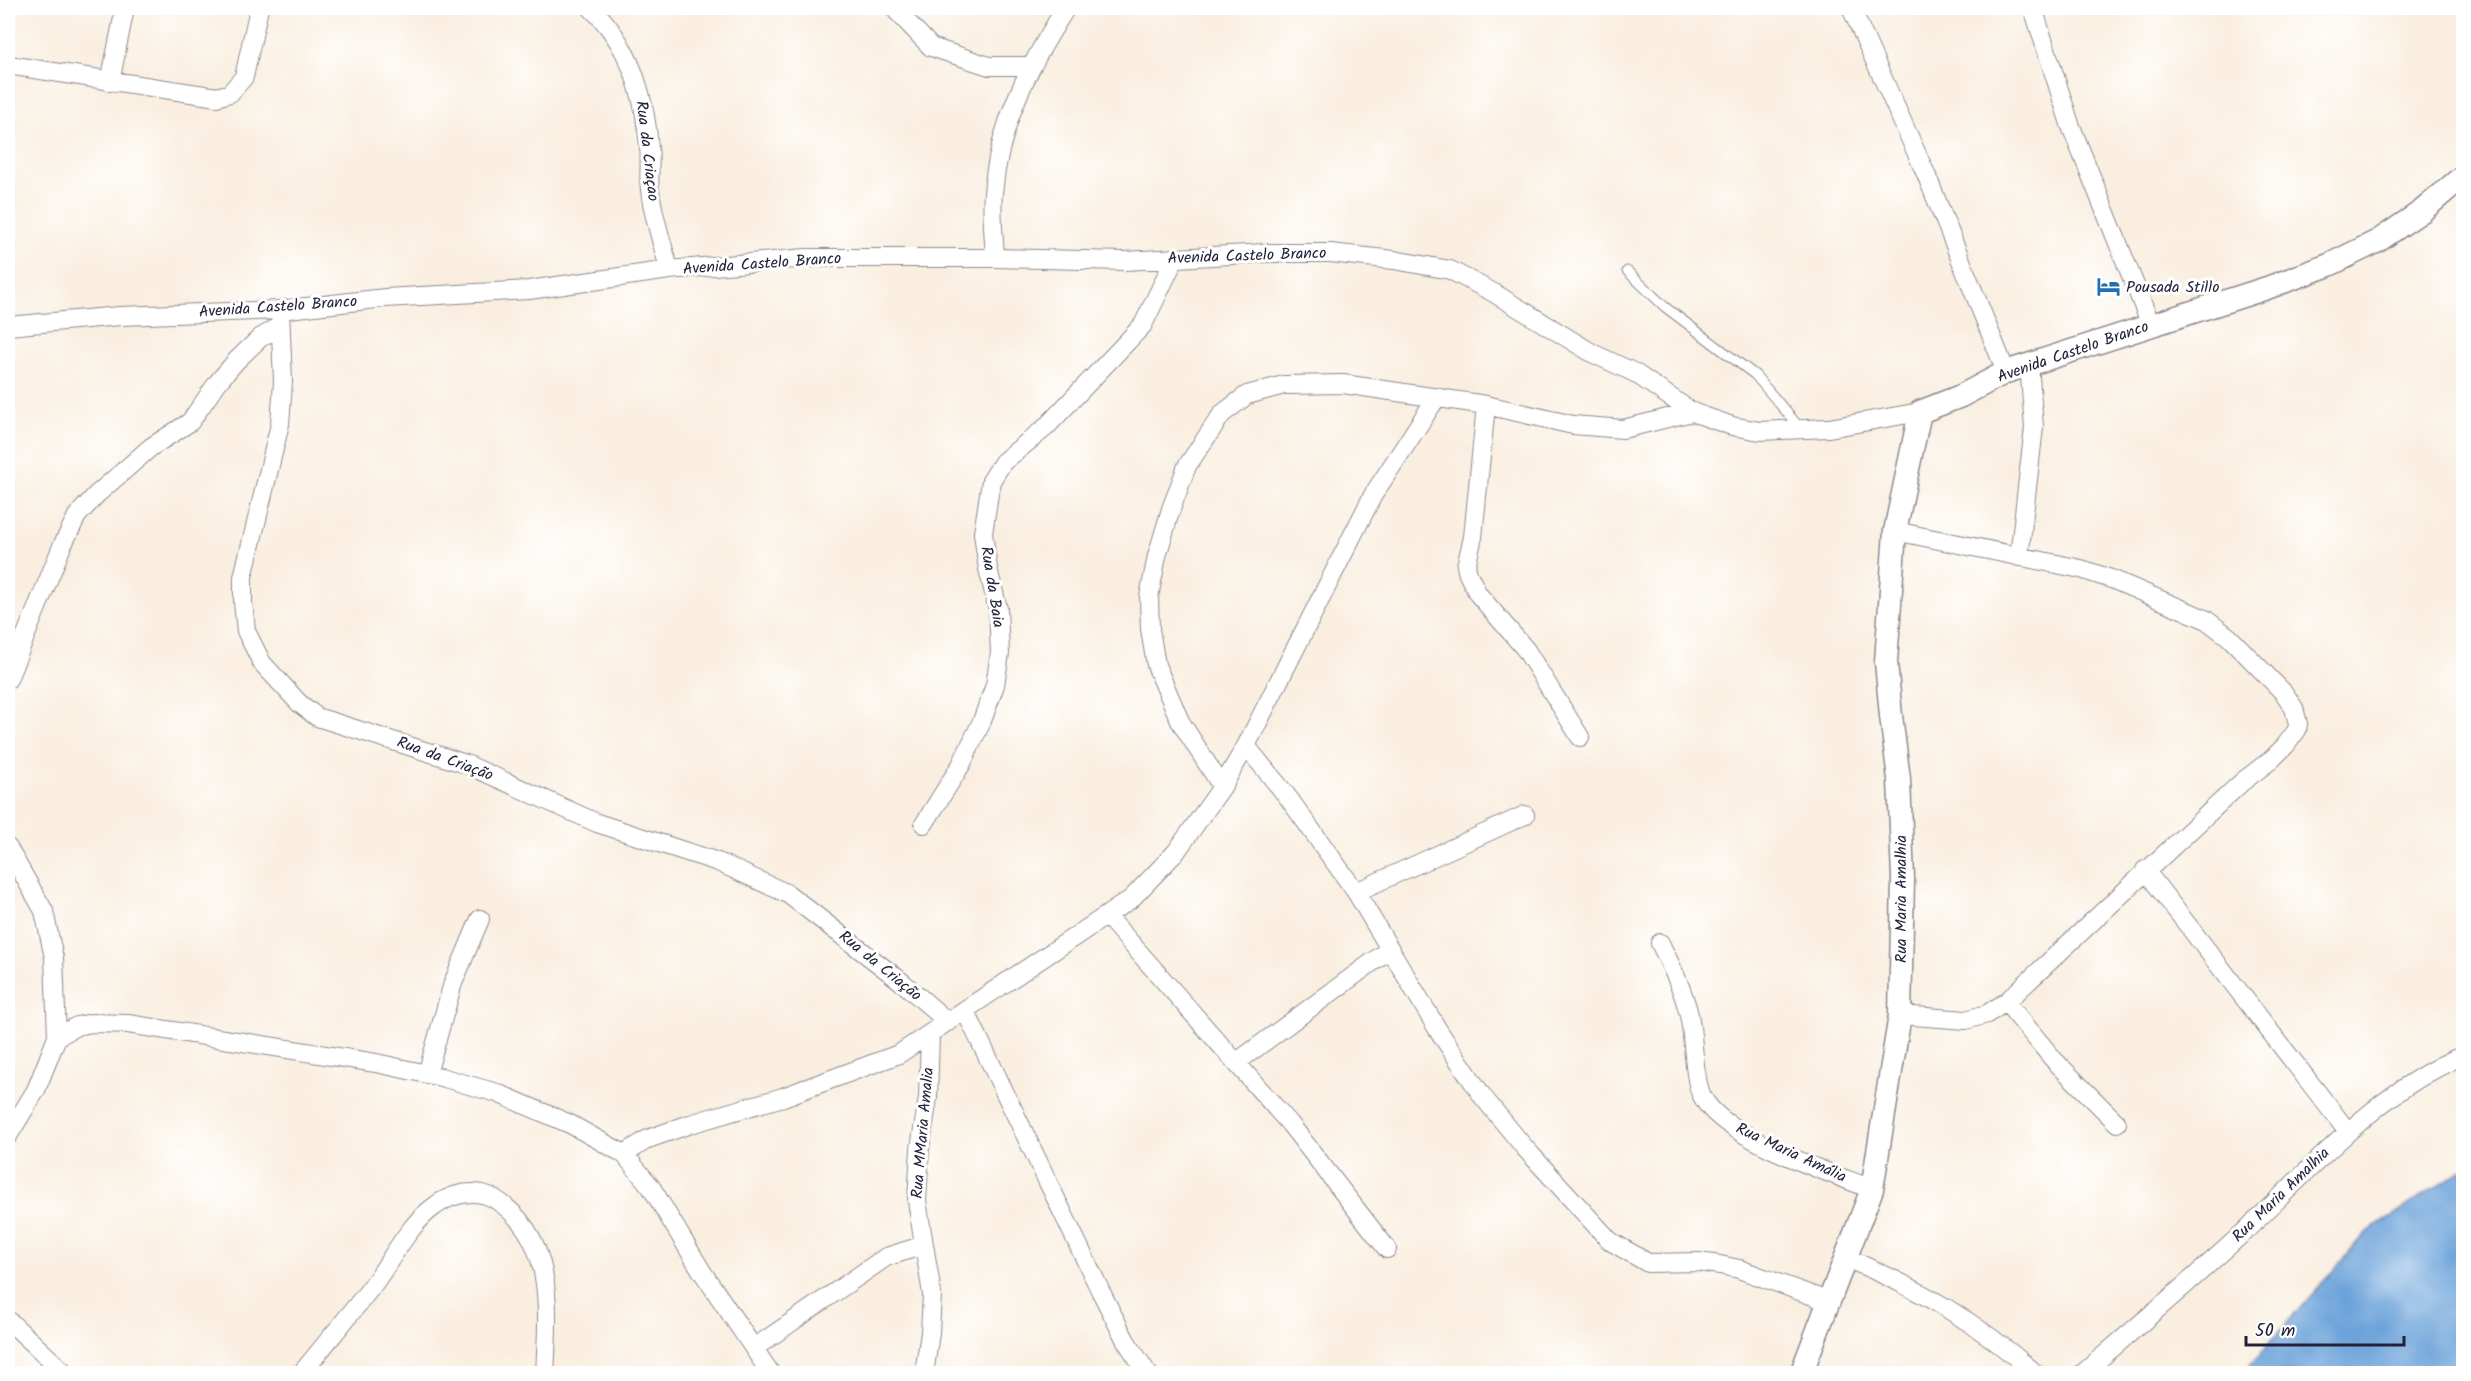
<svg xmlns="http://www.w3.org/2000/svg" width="2471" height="1381" font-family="Kalam,sans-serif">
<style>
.water{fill:#6ba2d9;stroke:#46628a;stroke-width:1.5}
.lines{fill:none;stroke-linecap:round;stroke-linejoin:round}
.service-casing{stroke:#8e888d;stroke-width:11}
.minor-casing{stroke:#8e888d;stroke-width:20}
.tertiary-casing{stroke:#8e888d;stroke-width:25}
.service{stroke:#fff;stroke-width:9}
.minor{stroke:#fff;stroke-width:18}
.tertiary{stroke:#fff;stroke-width:22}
.labels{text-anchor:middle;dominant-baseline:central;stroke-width:6;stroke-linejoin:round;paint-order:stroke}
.street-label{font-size:16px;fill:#22223b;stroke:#fff}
.poi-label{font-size:16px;fill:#22223b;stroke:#fff;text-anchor:start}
</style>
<rect width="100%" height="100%" fill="#fff"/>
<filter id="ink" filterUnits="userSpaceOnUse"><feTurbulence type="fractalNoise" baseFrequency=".0167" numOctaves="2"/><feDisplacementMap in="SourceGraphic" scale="12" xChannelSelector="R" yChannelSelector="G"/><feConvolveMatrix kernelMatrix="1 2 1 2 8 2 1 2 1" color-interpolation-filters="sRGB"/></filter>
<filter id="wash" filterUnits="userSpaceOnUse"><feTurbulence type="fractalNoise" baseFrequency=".008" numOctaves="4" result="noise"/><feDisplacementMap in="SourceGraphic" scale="24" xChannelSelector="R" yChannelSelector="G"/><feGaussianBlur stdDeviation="1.35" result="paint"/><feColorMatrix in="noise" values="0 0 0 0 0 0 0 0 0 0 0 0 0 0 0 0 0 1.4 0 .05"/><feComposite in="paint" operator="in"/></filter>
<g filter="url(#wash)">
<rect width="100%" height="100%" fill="#f9eedf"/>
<path class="water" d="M2463,1169V1373H2243L2366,1233Z"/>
</g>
<g filter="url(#ink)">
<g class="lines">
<defs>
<path id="service" d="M1627,271L1665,307L1755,375L1800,428"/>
<path id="minor" d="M591,8C630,44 645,96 649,148C651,162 648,176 650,190C653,217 663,244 669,270
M894,8L931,47L989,66H1031
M1851,8L1926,174L2006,372
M2033,8L2070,124L2151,325
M8,65L217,97L230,93L244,77L259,8
M110,82L125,8
M995,258C994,237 991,214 993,193C999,124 1029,65 1066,8
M280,310L283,382L280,424L243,577V602L246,631L262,663L299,703L317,717L466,764L597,823L718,862L788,894L902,982L948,1022
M8,326L120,316L280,310L385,298L529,290L669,270L806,258H995L1125,261L1265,253H1330L1394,260L1450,270L1494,293L1592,353L1635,373L1692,412L1732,426L1760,431L1829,428L1920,412
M1486,405L1473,537L1466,566L1468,574L1478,594L1526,650L1580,737
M1895,531L2081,569L2114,580L2205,619L2229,637L2284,693L2294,708L2298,724L2297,730L2285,746L2272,759L2242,782L2006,1002
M2019,557L2034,427L2029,364
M8,679L62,546L77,516L96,495L151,447L190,422L218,382L236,361L260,338L280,326
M1246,746L1287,796L1356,892L1438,1030L1483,1097L1524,1147L1610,1241L1648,1263L1698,1262L1720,1265L1739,1269L1830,1302
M1222,787L1180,721L1156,665L1150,629L1149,597L1157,556L1171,509L1187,466L1222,414L1247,395L1284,385L1343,384L1486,405L1573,425L1623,429L1692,412
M924,824L961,765L982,721L995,685L1000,653L998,609L988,569L983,533L991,481L1003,462L1045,428L1143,325L1175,258
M8,848L44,911L54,958L57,1037
M2145,870L2348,1132
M1356,892L1525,815
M1107,916L1290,1124L1387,1249
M1660,943C1671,966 1683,989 1689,1015C1694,1036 1693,1078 1702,1096C1721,1137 1830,1173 1872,1189
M965,1010L1100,1290L1126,1341L1148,1374
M1900,1015L1966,1020L1987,1014L2006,1002L2054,1060L2117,1123
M1237,1062L1390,949
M427,1074L453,983L480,919
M8,1136L36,1090L57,1037L77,1026L92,1023L128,1024L376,1063L441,1077L497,1093L570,1124L624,1154L651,1187L701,1270L771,1374
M624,1154L648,1139L690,1124L783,1097L899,1054L1131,899L1176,852L1222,787L1246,746L1373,495L1437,397
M1846,1258C1918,1288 1977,1322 2036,1374
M8,1320L66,1374
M754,1348L886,1257L924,1245
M301,1374C325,1344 350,1315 373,1285C393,1258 408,1225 435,1206C452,1193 477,1188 495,1199C556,1238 548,1310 545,1374
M924,1374L930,1333L932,1294L917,1201L920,1148L928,1098L930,1035
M2082,1374C2137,1327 2191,1281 2244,1232C2312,1169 2375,1092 2464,1055"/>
<path id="tertiary" d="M1801,1374L1872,1189L1900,1015L1903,879L1899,779L1891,716L1886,662L1895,531L1920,412L1961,396L2006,372L2267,288L2329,265L2378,241L2422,211L2464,175"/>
</defs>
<use href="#service" class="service-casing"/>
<use href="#minor" class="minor-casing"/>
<use href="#tertiary" class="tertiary-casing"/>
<use href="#service" class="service"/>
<use href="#minor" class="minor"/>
<use href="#tertiary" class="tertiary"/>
</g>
</g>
<defs>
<symbol id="hotel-bare" viewBox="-9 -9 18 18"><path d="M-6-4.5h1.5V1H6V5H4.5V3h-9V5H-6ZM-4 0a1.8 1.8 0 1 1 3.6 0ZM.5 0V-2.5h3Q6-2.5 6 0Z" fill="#1f6fb2" stroke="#fff" stroke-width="2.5" paint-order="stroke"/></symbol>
</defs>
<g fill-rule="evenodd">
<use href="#hotel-bare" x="2092" y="270" width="33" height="33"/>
</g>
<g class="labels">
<g class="street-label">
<text transform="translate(647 151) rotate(83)">Rua da Criaçao</text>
<text transform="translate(1247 256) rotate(-2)">Avenida Castelo Branco</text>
<text transform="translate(762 264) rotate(-4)">Avenida Castelo Branco</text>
<text transform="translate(278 307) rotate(-4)">Avenida Castelo Branco</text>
<text transform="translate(2073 352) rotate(-19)">Avenida Castelo Branco</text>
<text transform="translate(992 587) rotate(81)">Rua da Baia</text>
<text transform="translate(445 759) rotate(20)">Rua da Criação</text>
<text transform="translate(1901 899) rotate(-90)">Rua Maria Amalhia</text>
<text transform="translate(880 966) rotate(39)">Rua da Criação</text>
<text transform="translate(923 1133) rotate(-85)">Rua MMaria Amalia</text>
<text transform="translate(1791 1153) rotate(25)">Rua Maria Amália</text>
<text transform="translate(2281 1195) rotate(-44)">Rua Maria Amalhia</text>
</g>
<g class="poi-label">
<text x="2126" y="287">Pousada Stillo</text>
</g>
</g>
<rect width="2471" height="1381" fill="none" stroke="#fff" stroke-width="30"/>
<path d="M2246 1336v9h158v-9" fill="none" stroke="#22223b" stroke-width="3"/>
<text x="2255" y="1336" font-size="18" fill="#22223b" stroke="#ffffff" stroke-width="4.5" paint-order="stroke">50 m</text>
</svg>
